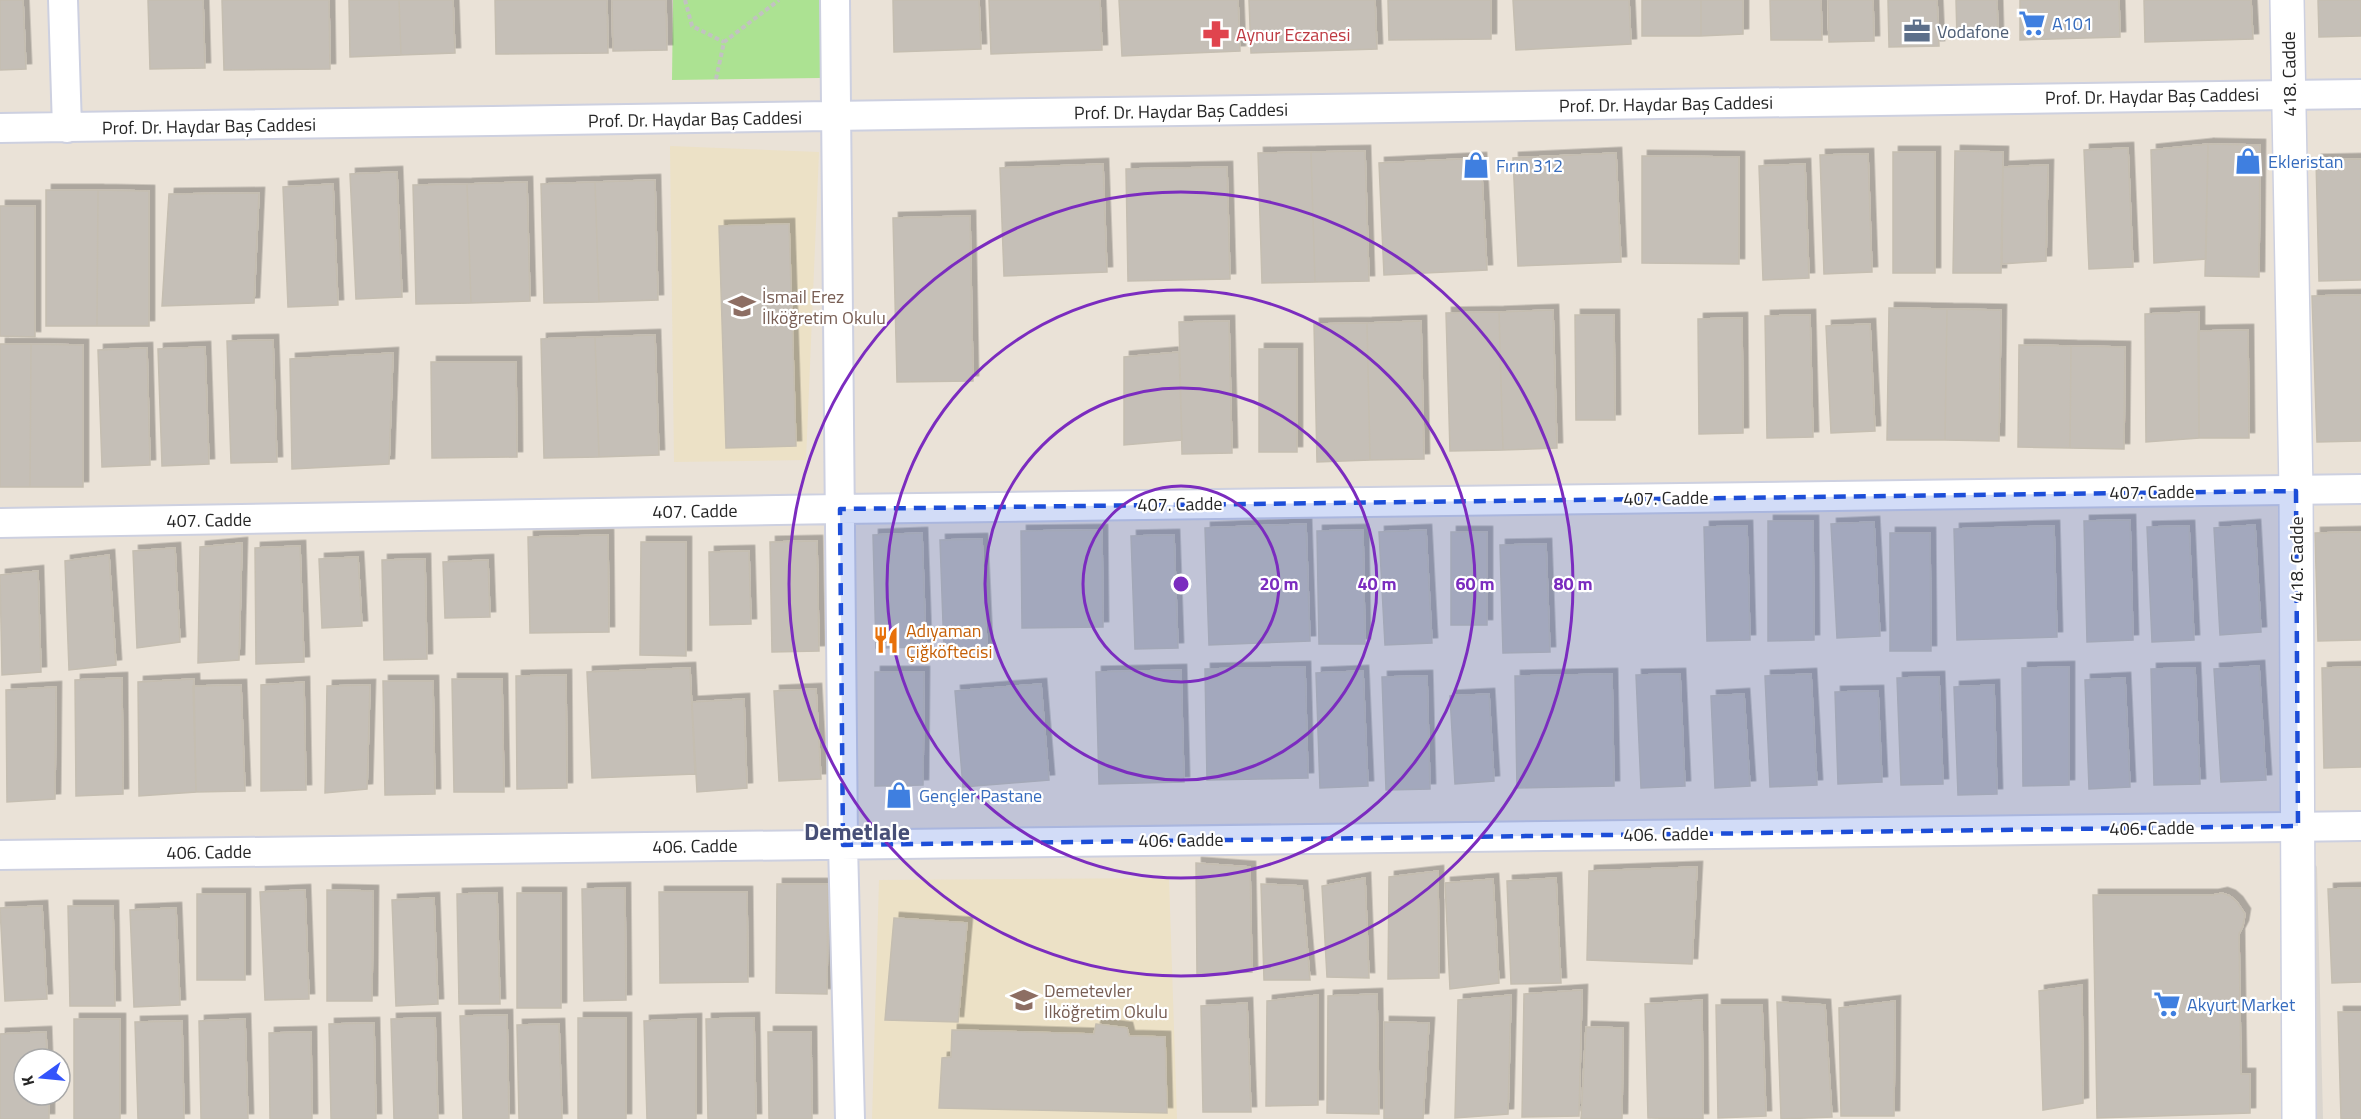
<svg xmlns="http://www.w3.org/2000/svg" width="2361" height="1119" font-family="'Titillium Web',sans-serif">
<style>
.education{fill:#ece1c6}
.green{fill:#ace292}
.plaza{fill:#dad5ce}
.building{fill:#c5bfb7;stroke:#c5beb1;stroke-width:1.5;filter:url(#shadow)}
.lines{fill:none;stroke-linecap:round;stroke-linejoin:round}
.minor-casing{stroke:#cdd0e0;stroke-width:32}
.tertiary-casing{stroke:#cdd0e0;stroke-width:36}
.path{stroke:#c2c2c2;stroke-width:4;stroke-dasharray:4.5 3;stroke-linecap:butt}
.minor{stroke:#fff;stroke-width:28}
.tertiary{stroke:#fff;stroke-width:33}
.marked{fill:#1d4ed8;fill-opacity:0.2;stroke:#1d4ed8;stroke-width:4.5;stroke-dasharray:12 8;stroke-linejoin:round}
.ring{fill:none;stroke:#7b2cbf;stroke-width:3}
.labels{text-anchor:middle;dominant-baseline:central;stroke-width:4.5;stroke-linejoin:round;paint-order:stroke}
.shop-label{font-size:18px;fill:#366cbe;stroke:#fff;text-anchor:start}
.service-label{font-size:18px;fill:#4e5e75;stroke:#fff;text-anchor:start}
.health-label{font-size:18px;fill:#be3a42;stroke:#fff;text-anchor:start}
.street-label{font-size:18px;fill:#262626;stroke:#fff}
.education-label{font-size:18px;fill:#785e54;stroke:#fff;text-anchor:start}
.food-label{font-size:18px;fill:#c56008;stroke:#fff;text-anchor:start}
.district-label{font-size:24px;font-weight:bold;fill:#474f77;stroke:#fff}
.centre{fill:#7b2cbf;stroke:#fff;stroke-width:3}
.ring-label{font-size:18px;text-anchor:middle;font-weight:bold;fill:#7b2cbf;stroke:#fff;stroke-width:4.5;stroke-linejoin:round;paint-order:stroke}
</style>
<defs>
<filter id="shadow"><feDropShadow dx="5.5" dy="-5.5" stdDeviation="0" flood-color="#0004"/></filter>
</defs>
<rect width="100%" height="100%" fill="#eae2d7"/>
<path class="education" d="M670,146L819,152L806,460L674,462Z
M1169,878L1177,1119H872L879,880Z"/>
<path class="green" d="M673,0H820V78L672,80Z"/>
<path class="plaza" d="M2309,855L2317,867L2323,1119H2315Z"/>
<path class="building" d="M0,0H23L26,69L0,70Z
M148,0H203L205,68L150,69Z
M222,0H329L330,69L224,70Z
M349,0H399L401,55L350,57Z
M399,0H453L455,53L401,55Z
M495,0H607L608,53L496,54Z
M612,0H666L667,50L613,51Z
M893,0H979L981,49L894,52Z
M989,0H1100L1102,50L991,54Z
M1119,0H1238L1240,51L1122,56Z
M1249,0H1375L1377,49L1251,53Z
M1388,0H1491V39L1389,40Z
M1513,0H1629L1631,44L1516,50Z
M1642,0H1701V36H1642Z
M1701,0H1743V34L1701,36Z
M1770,0H1821L1822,40H1771Z
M1828,0H1873L1874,41L1829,42Z
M1888,0H1937L1939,46L1889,47Z
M1956,0H1997L1998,38H1957Z
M2020,0H2119L2120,37L2020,40Z
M2144,0H2251L2253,39L2145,42Z
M2318,0H2361V36L2319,37Z
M2208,144L2260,145L2259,277L2205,276Z
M2208,144L2206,259L2154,263L2151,150Z
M2128,148L2133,267L2089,269L2084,150Z
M1365,151L1369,281L1315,282L1311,152Z
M1955,151L2003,152L2001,273H1953Z
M1311,152L1315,282L1262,283L1258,153Z
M1893,152H1935V273H1893Z
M1616,153L1621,262L1518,266L1513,158Z
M1868,154L1872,272L1824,274L1820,155Z
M1642,156L1739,157V264L1642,263Z
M1481,158L1487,270L1384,275L1379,163Z
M2361,159V280L2319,281L2316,160Z
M1103,164L1107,272L1004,276L1000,168Z
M1805,164L1809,278L1763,280L1759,166Z
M2048,165L2046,261L2002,264L2003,167Z
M1227,167L1230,279L1128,281L1126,169Z
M397,172L402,297L356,299L350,174Z
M655,180L658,300L599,302L595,182Z
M527,182L530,301L471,303L467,184Z
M595,182L599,302L544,303L541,184Z
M333,184L338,305L288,307L283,187Z
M467,184L471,303L416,304L413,185Z
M46,190H98L97,326H46Z
M98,190L149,191V326H97Z
M259,193L254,303L162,306L169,194Z
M0,206H35V337L0,336Z
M970,216L973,381L897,382L893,218Z
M789,224L796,446L726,448L719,226Z
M2361,295V441L2317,442L2312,296Z
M1889,308L1947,309L1945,440H1887Z
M1947,309L2001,310L1999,441L1945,440Z
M1553,310L1557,448L1503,450L1499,312Z
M1499,312L1503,450L1450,451L1446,313Z
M2199,312V438L2146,442L2145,314Z
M1575,315H1614L1615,420H1576Z
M1810,315L1813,437L1767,438L1765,316Z
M1742,318L1743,433L1699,434L1698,319Z
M1229,321L1232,453L1182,454L1179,322Z
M1421,321L1424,459L1370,460L1367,323Z
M1367,323L1370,460L1317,462L1314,324Z
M1870,324L1875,431L1831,433L1826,326Z
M2248,330L2249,438H2199L2198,331Z
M655,335L659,455L599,457L595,337Z
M595,337L599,457L544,458L541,339Z
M273,340L277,462L231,463L227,341Z
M0,344H31L30,487H0Z
M31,344L83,345V487H30Z
M2019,345L2071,346L2070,448L2018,447Z
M2071,346L2125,347L2124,449L2070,448Z
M205,347L209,464L162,466L158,349Z
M147,348L150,465L102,467L98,350Z
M1259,349H1297V452H1259Z
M1179,352L1182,440L1124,445V357Z
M393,353L389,464L292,469L290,359Z
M431,362H516L517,457L432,458Z
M2130,520L2133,640L2087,642L2084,521Z
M1768,521H1813L1814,640L1768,641Z
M1874,522L1880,636L1837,638L1831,524Z
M1306,524L1310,641L1209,645L1205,528Z
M2255,525L2261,632L2220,635L2214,528Z
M1747,526L1750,640L1707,641L1704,527Z
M2054,526L2057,637L1957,640L1954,529Z
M2189,526L2194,640L2152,642L2147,527Z
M1102,530L1103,627L1022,628L1021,531Z
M1363,530L1365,644H1319L1317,531Z
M1426,530L1432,643L1385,645L1379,532Z
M1451,532H1487V625H1451Z
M2361,532V640L2318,641L2315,533Z
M922,533L926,647L876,648L873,535Z
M1890,533H1930L1931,651H1890Z
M608,535L609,632L530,633L528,537Z
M1174,535L1178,648L1135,649L1131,536Z
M982,539L987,649L944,651L940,540Z
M817,541L819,651L772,652L770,542Z
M641,542H686V656L640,655Z
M242,543L239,660L198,663L200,547Z
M1546,544L1550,652L1503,653L1500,545Z
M300,546L304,662L256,664L255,548Z
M175,548L180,642L137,648L133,551Z
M749,551L751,624L710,625L709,552Z
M109,555L116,665L69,670L65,561Z
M358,557L362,626L322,628L319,559Z
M425,559L427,659L384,660L382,560Z
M488,560L490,617L445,618L443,562Z
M38,571L41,672L2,675L0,575Z
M2259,666L2266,780L2221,782L2214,669Z
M1305,667L1308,778L1207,780L1205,669Z
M2069,667V785L2023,786L2022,668Z
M2361,667V767L2324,768L2322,668Z
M690,668L695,774L592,778L587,672Z
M2195,668L2200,784L2154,785L2151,669Z
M1181,670L1184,782L1099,784L1096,672Z
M1363,671L1368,786L1320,788L1316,673Z
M875,672H924L923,785L875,786Z
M1612,674L1614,786L1517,788L1515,676Z
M1680,674L1685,786L1641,788L1636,675Z
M1811,674L1817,785L1770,787L1765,676Z
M566,675L567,788L517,789L516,676Z
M1427,676L1430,789L1386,790L1382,677Z
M1939,677L1943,784L1901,785L1897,678Z
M122,678L123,794L76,796L75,680Z
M2125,678L2130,787L2089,789L2085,680Z
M194,679L196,792L139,796L138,682Z
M452,679H502L504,792H454Z
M383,681H433L435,794L385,795Z
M304,682L306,790L261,791V685Z
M1041,684L1049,780L963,787L955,691Z
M241,685L245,791L196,792L193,686Z
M370,685L367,789L325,793L327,686Z
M1994,685L1997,794L1958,795L1954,687Z
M56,687L55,799L7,802L6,690Z
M816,689L821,779L779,781L774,691Z
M1878,691L1882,782L1838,784L1835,692Z
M1489,694L1494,781L1455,784L1450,696Z
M1744,694L1750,786L1715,788L1711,696Z
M744,699L747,788L697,792L692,702Z
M1196,863L1250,867L1252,972L1197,974Z
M1697,867L1692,964L1587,960L1589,871Z
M1438,871L1439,978L1388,979L1389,877Z
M1365,878L1369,978L1327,977L1322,886Z
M1556,878L1561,983L1511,984L1507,881Z
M1493,879L1499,983L1450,989L1445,883Z
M777,884H828L827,994L776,993Z
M1261,884L1302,886L1310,980H1264Z
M625,888L626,1000L584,1001L582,889Z
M2361,888V982L2332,983L2328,889Z
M305,890L309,999L265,1000L260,892Z
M327,890L373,891L372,1001H327Z
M659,892H747L748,982L660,983Z
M497,893L500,1004H459L457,894Z
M517,893H561V1008H517Z
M2222,893L2230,896L2237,902L2245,914L2243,926L2239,934L2241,1074H2250V1113L2097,1118L2093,895H2213Z
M197,894H245V980H197Z
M434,898L438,1004L396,1006L392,900Z
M42,906L47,999L5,1001L0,908Z
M68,906H113L115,1006H70Z
M176,908L180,1005L134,1007L130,910Z
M894,918L967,923L958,1022L885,1020Z
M2082,985L2083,1103L2043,1110L2039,991Z
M1582,990L1579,1116L1522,1117L1524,994Z
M1377,994L1379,1114L1327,1113L1328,996Z
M1318,995V1105L1266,1106L1267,1001Z
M1511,995L1508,1114L1455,1118L1458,1000Z
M1702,1000L1703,1119L1648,1118L1645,1004Z
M1895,1001L1894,1116H1841L1839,1008Z
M1777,1002L1825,1005L1832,1117L1781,1119Z
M1247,1003L1251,1112H1203L1201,1006Z
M1716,1005H1762L1766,1116L1718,1118Z
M2338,1012H2361V1119H2341Z
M507,1015L509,1119H463L460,1016Z
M435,1018L438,1119H394L391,1019Z
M578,1018H626V1119H578Z
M754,1018L756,1119H708L706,1019Z
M74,1019H120V1119H74Z
M245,1019L248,1119H201L199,1021Z
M696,1019V1119H647L644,1021Z
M182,1021L184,1119H138L135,1022Z
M1384,1022L1429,1023L1423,1119H1384Z
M374,1023L376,1119H331L329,1024Z
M559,1024L562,1119H519L517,1025Z
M1096,1024L1127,1028L1129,1036L1165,1037L1167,1113L939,1108L942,1058L951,1057L952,1030L1094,1034Z
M1586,1027L1623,1028L1622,1119H1581Z
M46,1032L47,1059H24V1095H49V1119H0V1034Z
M311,1032L312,1119H270L269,1033Z
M768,1032H811L812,1119H769Z"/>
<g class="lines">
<defs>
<path id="minor" d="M63,0L67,128
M835,0L843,845L850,1119
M0,128L2361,94
M0,523L840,509L2361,489
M0,855L2361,826"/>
<path id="tertiary" d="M2287,0L2296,491L2299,1119"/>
</defs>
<use href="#minor" class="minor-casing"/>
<use href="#tertiary" class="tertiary-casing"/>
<path class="path" d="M685,0L692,26L724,42
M716,79L724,42L779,0"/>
<use href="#minor" class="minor"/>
<use href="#tertiary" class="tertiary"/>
</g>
<path class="marked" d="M2296,491L2298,826L843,845L840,509Z"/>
<g class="ring">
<circle cx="1181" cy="584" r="98"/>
<circle cx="1181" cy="584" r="196"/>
<circle cx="1181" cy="584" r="294"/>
<circle cx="1181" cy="584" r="392"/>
</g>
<defs>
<symbol id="supermarket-bare" viewBox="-9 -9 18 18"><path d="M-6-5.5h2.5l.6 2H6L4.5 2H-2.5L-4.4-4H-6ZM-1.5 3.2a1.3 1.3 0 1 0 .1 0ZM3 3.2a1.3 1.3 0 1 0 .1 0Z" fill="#3f7fe0" stroke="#fff" stroke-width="2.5" paint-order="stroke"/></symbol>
<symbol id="office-bare" viewBox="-9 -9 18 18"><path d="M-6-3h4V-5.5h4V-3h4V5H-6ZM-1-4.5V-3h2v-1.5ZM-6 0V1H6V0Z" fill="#5c6f8a" stroke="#fff" stroke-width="2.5" paint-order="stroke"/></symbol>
<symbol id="pharmacy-bare" viewBox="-9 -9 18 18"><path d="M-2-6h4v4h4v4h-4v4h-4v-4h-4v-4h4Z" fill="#e0444e" stroke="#fff" stroke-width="2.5" paint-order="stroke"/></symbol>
<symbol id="shop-bare" viewBox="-9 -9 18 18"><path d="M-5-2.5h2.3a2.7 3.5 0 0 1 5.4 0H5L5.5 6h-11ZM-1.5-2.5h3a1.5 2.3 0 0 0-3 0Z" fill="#3f7fe0" stroke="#fff" stroke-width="2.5" paint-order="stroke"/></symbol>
<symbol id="school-bare" viewBox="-9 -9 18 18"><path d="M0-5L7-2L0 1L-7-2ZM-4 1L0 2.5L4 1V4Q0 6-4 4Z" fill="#8d6e63" stroke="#fff" stroke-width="2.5" paint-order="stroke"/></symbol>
<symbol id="restaurant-bare" viewBox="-9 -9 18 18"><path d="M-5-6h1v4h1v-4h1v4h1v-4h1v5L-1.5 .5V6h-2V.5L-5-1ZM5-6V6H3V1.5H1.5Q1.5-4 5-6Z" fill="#e8710a" stroke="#fff" stroke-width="2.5" paint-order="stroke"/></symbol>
</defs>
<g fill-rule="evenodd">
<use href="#supermarket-bare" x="2013" y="4" width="38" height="38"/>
<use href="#office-bare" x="1898" y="12" width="38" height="38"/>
<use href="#pharmacy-bare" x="1197" y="15" width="38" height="38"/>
<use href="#shop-bare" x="2229" y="142" width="38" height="38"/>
<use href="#shop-bare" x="1457" y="146" width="38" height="38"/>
<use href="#school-bare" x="723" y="287" width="38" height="38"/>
<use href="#restaurant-bare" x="867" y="621" width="38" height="38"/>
<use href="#shop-bare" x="880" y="776" width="38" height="38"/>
<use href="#school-bare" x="1005" y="981" width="38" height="38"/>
<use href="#supermarket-bare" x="2148" y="985" width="38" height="38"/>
</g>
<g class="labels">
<g class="shop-label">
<text x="2052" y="23">A101</text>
<text x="2268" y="161">Ekleristan</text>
<text x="1496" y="165">Fırın 312</text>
<text x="919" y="795">Gençler Pastane</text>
<text x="2187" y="1004">Akyurt Market</text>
</g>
<g class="service-label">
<text x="1937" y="31">Vodafone</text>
</g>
<g class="health-label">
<text x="1236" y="34">Aynur Eczanesi</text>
</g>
<g class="street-label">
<text transform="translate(2289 74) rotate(-91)">418. Cadde</text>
<text transform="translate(2152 96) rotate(-1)">Prof. Dr. Haydar Baş Caddesi</text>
<text transform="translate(1666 104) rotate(-1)">Prof. Dr. Haydar Baş Caddesi</text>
<text transform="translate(1181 111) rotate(-1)">Prof. Dr. Haydar Baş Caddesi</text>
<text transform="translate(695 119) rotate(-1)">Prof. Dr. Haydar Baş Caddesi</text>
<text transform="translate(209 126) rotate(-1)">Prof. Dr. Haydar Baş Caddesi</text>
<text transform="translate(2152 492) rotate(-1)">407. Cadde</text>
<text transform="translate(1666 498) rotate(-1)">407. Cadde</text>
<text transform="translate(1180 504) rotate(-1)">407. Cadde</text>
<text transform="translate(695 511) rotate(-1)">407. Cadde</text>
<text transform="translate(209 520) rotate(-1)">407. Cadde</text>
<text transform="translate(2296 559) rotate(-90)">418. Cadde</text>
<text transform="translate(2152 828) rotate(-1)">406. Cadde</text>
<text transform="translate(1666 834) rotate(-1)">406. Cadde</text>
<text transform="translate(1181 840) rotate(-1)">406. Cadde</text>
<text transform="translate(695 846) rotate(-1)">406. Cadde</text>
<text transform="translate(209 852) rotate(-1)">406. Cadde</text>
</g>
<g class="education-label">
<text x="762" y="296">İsmail Erez<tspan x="762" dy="21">İlköğretim Okulu</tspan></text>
<text x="1044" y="990">Demetevler<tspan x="1044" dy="21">İlköğretim Okulu</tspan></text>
</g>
<g class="food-label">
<text x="906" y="630">Adıyaman<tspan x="906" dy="21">Çiğköftecisi</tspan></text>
</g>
<g class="district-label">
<text x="857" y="831">Demetlale</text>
</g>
</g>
<circle cx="1181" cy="584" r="9" class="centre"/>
<g class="ring-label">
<text x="1279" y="590">20 m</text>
<text x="1377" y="590">40 m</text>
<text x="1475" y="590">60 m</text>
<text x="1573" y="590">80 m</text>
</g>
<g transform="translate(42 1077) rotate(255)"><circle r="28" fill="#ffffff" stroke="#a8a8a8" stroke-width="1.5"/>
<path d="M0-4.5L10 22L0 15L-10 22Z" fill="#3354fb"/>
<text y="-9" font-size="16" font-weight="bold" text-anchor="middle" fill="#262626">K</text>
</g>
</svg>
